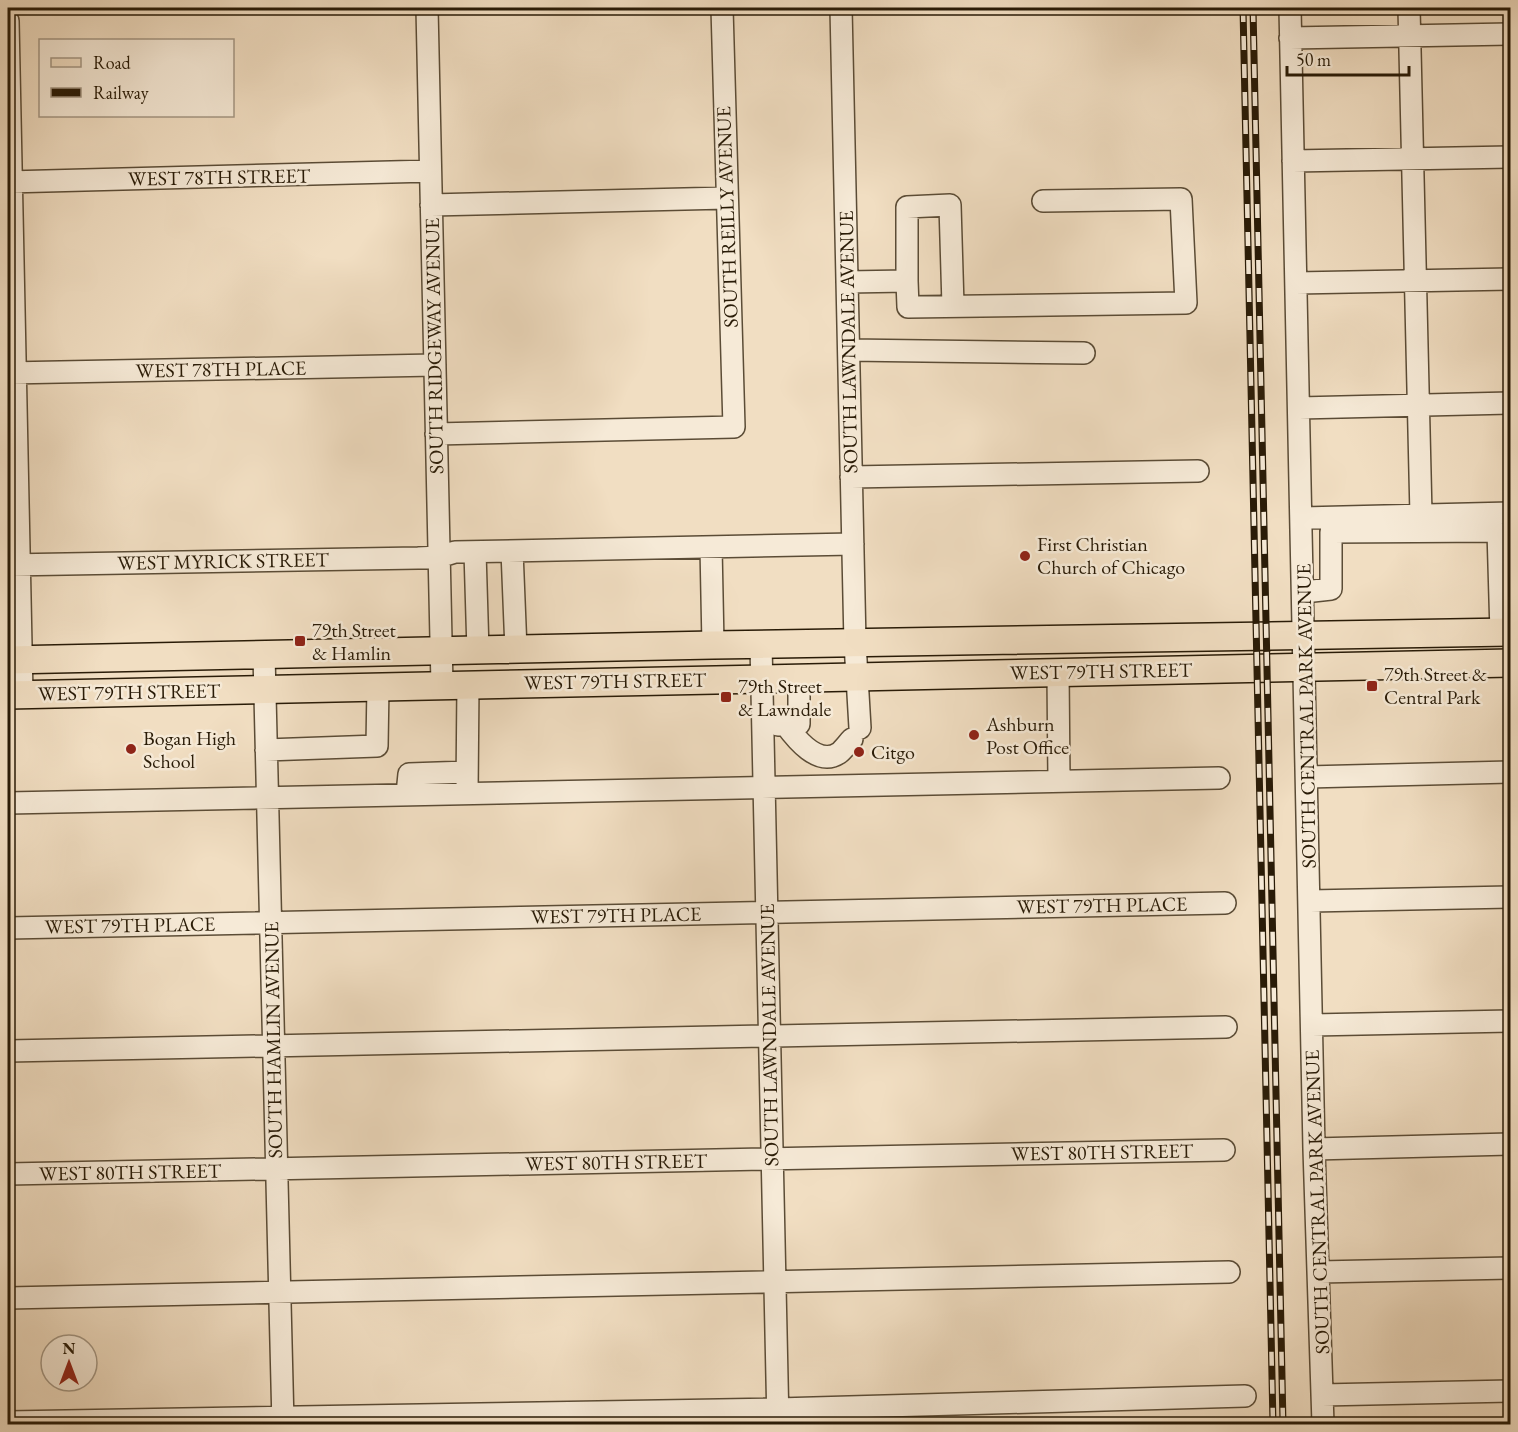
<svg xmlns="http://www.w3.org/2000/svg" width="1518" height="1432" font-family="'EB Garamond',serif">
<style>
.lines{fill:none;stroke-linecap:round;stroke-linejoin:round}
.minor-casing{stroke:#5b4c36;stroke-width:24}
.major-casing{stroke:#291b07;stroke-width:30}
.minor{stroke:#f6ead7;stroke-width:21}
.major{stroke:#f1dec2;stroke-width:27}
.rail-casing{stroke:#291b07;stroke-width:7}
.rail{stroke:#f6ead7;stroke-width:4.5;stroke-dasharray:14;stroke-linecap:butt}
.poi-dot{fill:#8f2418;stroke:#f6ead7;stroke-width:2}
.labels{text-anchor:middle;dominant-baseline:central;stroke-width:5;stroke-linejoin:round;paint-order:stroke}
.street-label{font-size:20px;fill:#291b07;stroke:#f6ead7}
.poi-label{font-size:20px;fill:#291b07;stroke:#f6ead7;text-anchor:start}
</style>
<rect width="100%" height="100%" fill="#f1dec2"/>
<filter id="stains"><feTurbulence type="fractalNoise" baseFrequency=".00333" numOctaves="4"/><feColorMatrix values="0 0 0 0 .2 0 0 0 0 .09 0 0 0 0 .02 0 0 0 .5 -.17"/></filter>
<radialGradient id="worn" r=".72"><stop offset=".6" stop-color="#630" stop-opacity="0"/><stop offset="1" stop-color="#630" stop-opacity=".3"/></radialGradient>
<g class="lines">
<defs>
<path id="minor" d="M427,8L442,685
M841,8L855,643L860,728
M1290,8L1314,1149L1323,1424
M1409,8L1421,515
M8,21L22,694
M1290,38L1510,34
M1293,161L1510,157
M8,182L430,171
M431,205L726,198
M907,281V207L950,205L953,306
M847,282L907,281L908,307L1186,303L1181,199L1043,201
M1296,283L1510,279
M849,350L1084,353
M8,373L435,365
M1299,408L1510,403
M436,434L734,427L722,8
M851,477L1198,471
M1302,518L1510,513
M1498,531L1501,633
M711,547L713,645
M512,551L516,650
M475,552L478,651
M8,565L418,558L439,557L455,552L853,544
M1304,592L1331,589V532L1498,531V514
M761,645L778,1424
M264,655L283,1424
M1058,672L1059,781
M785,724C796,739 818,767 839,753C843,750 848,743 852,739
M778,725L799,724V677
M266,750L377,746L378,686
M1307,777L1510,772
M467,793L468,684
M407,794L409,774L467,772
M8,803L1219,778
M1310,901L1510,897
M8,928L1225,903
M1312,1025L1510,1021
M8,1051L1226,1027
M1314,1149L1510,1144
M8,1174L1224,1150
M1319,1272L1510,1268
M8,1298L1229,1272
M1322,1395L1510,1391
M8,1422L778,1409L1245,1396"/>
<path id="major" d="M8,660L713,645L1510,632
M8,695L1510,663"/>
</defs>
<use href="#minor" class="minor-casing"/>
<use href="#major" class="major-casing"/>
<use href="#minor" class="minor"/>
<use href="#major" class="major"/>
<defs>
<path id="rail" d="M1243,8L1273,1424
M1253,8L1283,1424"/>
</defs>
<use href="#rail" class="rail-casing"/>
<use href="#rail" class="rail"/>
</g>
<g class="poi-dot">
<circle cx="1025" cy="556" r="6"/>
<rect x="294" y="635" width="12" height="12" rx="3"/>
<rect x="1366" y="680" width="12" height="12" rx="3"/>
<rect x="720" y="691" width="12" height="12" rx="3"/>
<circle cx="974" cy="735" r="6"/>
<circle cx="131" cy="749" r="6"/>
<circle cx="859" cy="752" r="6"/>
</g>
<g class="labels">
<g class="street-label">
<text transform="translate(219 177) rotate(-1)">WEST 78TH STREET</text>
<text transform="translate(727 217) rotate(-92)">SOUTH REILLY AVENUE</text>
<text transform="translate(848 342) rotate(-91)">SOUTH LAWNDALE AVENUE</text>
<text transform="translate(434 346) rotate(-91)">SOUTH RIDGEWAY AVENUE</text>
<text transform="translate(221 369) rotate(-1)">WEST 78TH PLACE</text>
<text transform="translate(223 561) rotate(-1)">WEST MYRICK STREET</text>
<text transform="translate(1101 671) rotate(-1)">WEST 79TH STREET</text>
<text transform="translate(615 681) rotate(-1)">WEST 79TH STREET</text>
<text transform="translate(129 692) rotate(-1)">WEST 79TH STREET</text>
<text transform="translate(1306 716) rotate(-91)">SOUTH CENTRAL PARK AVENUE</text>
<text transform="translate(1102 905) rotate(-1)">WEST 79TH PLACE</text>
<text transform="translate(616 915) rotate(-1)">WEST 79TH PLACE</text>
<text transform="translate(130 925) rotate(-1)">WEST 79TH PLACE</text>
<text transform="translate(769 1035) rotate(-91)">SOUTH LAWNDALE AVENUE</text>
<text transform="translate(273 1040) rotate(-91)">SOUTH HAMLIN AVENUE</text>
<text transform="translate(1102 1152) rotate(-1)">WEST 80TH STREET</text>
<text transform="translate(616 1162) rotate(-1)">WEST 80TH STREET</text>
<text transform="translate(130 1172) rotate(-1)">WEST 80TH STREET</text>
<text transform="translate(1317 1202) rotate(-92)">SOUTH CENTRAL PARK AVENUE</text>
</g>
<g class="poi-label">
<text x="1037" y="544">First Christian<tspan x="1037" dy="23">Church of Chicago</tspan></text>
<text x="312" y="630">79th Street<tspan x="312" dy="23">&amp; Hamlin</tspan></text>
<text x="1384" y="674">79th Street &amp;<tspan x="1384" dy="23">Central Park</tspan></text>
<text x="738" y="686">79th Street<tspan x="738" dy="23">&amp; Lawndale</tspan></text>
<text x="986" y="724">Ashburn<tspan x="986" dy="23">Post Office</tspan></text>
<text x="143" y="738">Bogan High<tspan x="143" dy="23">School</tspan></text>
<text x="871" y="752">Citgo</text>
</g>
</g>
<rect width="1518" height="1432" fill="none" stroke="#f1dec2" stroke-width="30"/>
<rect x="9" y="9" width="1500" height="1414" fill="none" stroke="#291b07" stroke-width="3"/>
<rect x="15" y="15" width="1488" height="1402" fill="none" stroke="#291b07" stroke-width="1.5"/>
<rect x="39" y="39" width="195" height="78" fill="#f6ead7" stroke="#a49784" stroke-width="1.5"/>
<rect x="51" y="58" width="30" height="9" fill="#f1dec2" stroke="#a49784" stroke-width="1.5"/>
<text x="93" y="69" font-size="18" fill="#291b07">Road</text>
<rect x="51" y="88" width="30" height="9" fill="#291b07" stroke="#a49784" stroke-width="1.5"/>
<text x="93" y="99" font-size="18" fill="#291b07">Railway</text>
<g transform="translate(69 1363)"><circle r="28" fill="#f6ead7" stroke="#a49784" stroke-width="1.5"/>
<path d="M0-4.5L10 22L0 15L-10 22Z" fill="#8f2418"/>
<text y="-9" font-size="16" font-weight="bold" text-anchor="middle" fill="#291b07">N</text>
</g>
<path d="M1287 66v9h122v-9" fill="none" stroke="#291b07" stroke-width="3"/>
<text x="1296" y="66" font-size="18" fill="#291b07" stroke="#f6ead7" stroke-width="4.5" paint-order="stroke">50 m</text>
<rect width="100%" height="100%" filter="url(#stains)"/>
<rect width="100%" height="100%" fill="url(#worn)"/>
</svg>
